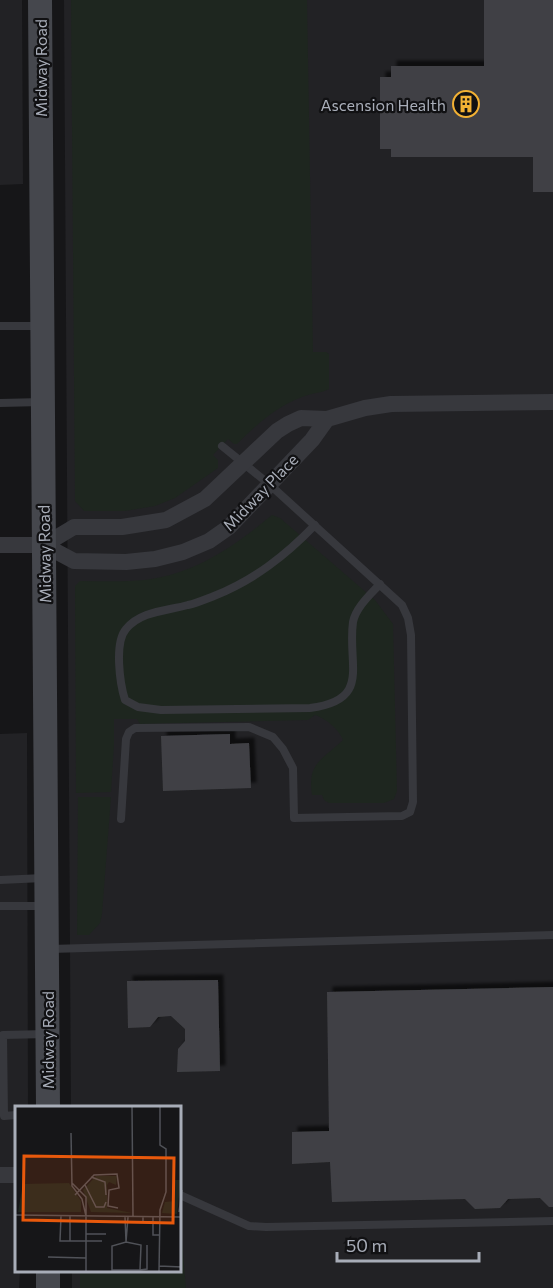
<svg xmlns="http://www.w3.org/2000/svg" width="553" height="1288" font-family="Commissioner,sans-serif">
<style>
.built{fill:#222225}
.green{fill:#1e261f}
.building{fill:#404145;filter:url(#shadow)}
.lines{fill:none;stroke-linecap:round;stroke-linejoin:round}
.service{stroke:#37383d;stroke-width:8}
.minor{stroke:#37383d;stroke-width:16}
.secondary{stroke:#45474d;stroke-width:24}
.labels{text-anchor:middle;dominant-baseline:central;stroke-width:4.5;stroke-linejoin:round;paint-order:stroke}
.street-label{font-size:16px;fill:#a8adb8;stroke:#111113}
.poi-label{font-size:16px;fill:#a8adb8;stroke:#111113;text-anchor:end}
.inset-road{fill:none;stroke:#505258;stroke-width:1.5}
.view{fill:#e8590c;fill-opacity:0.15;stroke:#e8590c;stroke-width:3}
.inset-edge{fill:none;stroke:#a8adb8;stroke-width:3}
</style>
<defs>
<filter id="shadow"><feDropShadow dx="5.5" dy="-5.5" stdDeviation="1.5" flood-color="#0009"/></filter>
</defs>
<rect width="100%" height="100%" fill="#161618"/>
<path class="built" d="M0,0H22L23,184L0,185Z
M64,0H553V1288H72V1272H180V1108H71Z
M27,733L28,1108H16V1272H20L19,1288H0V734Z"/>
<path class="green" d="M71,0H307L313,352H326L329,354V389C322,393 311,393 302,397C277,406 256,425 237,444H234L228,439L213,455L218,460V468L175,498L155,506L125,511H84L75,501Z
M272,515L280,518L375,600L393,624L397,791L394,799L384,803H329L324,800L322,795H312C307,763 322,760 343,740C339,729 325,718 315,715L308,720L140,724L137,719H114V745L111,792L76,793L75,586L80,581C102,581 124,582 145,580C195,574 235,546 272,515Z
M78,797H111L102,914L100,923L89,935H77Z
M180,1218L186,1288H80V1272H180Z"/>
<path class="building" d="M484,0H553V192H533V157H391V149H380V77H391V66H484Z
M230,734V744L249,743L251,788L163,791L161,736Z
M218,980L220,1071L177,1072L178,1049L185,1041V1029L171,1016L158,1017L150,1027L128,1028L127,981Z
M553,987V1207H549L540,1198L508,1199L500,1208L475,1209L465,1199L332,1202L330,1162L292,1164V1132L329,1131L327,992Z"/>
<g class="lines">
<path class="service" d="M0,326H42
M0,403L42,402
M315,525C285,556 254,580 214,596C206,599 197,603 188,605C166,611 141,611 126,629C114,643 120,684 125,700L138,707L161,710L310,708C372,700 347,665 353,622C356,607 371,594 380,584
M121,819L126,739L129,732L135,728L249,727L273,737L283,749L293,768L294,818L402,816L410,812L413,802L411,635L408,618L402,605L269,484L222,446
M0,880L43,878
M0,906H45
M50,949L553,935
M16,1115L4,1116L3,1035L47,1034
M180,1195L249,1226L266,1227L553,1221"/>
<path class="minor" d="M0,545H44L74,561L126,562L155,559L183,552L209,541L229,527L312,440L327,419
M44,545L74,527H122L166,520L205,499L277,431L288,424L301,418L327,419L365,408L391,404L553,402
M0,1175H16"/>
<path class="secondary" d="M40,0L48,1108
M48,1288V1272"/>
</g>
<defs>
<symbol id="building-ring" viewBox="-11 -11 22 22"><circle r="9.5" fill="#111113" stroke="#f2b134" stroke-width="1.5"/><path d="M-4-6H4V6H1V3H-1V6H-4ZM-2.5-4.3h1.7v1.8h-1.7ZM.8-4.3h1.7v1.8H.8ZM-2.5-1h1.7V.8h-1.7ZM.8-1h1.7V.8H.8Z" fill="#f2b134"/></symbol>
</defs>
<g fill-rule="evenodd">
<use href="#building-ring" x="451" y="89" width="30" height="30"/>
</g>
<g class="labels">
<g class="street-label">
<text transform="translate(40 68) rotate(-90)">Midway Road</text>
<text transform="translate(260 492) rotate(-46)">Midway Place</text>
<text transform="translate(44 554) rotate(-91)">Midway Road</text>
<text transform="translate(47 1040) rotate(-90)">Midway Road</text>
</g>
<g class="poi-label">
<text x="446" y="104">Ascension Health</text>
</g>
</g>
<g transform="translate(15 1106)">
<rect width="166" height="166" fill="#161618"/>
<path d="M81,70H102L101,79L94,76L92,79V102L117,107L76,106L68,84ZM160,74H166L162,108L147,107L150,96L160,95ZM54,77L66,95V106H3L8,78Z" fill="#1e261f"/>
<path class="inset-road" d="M117,0L118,111M56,27L57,80L67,93L71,110V166M76,71L90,76L91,89M57,77L71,91V110M70,79L81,101H89L91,96M60,89L79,69L102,68L104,82L94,84L93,100L103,102M164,106L167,84M0,109L167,111M46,110L45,135H55M55,110V135H87M110,111L111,135M128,111V116H138V111M138,116V129H144M71,128H91M111,136L126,139L125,164H97V140ZM111,136L113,111M33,151L71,152M144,160L167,161M125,164L132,163V139M144,166L145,104L151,86V43L145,39V0"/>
<path class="view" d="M9,50L159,52L158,117L8,114Z"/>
<rect width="166" height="166" class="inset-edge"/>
</g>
<path d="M337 1252v9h142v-9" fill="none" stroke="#a8adb8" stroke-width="3"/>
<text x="346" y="1252" font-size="18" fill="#a8adb8" stroke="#111113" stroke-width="4.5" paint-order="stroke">50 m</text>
</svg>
